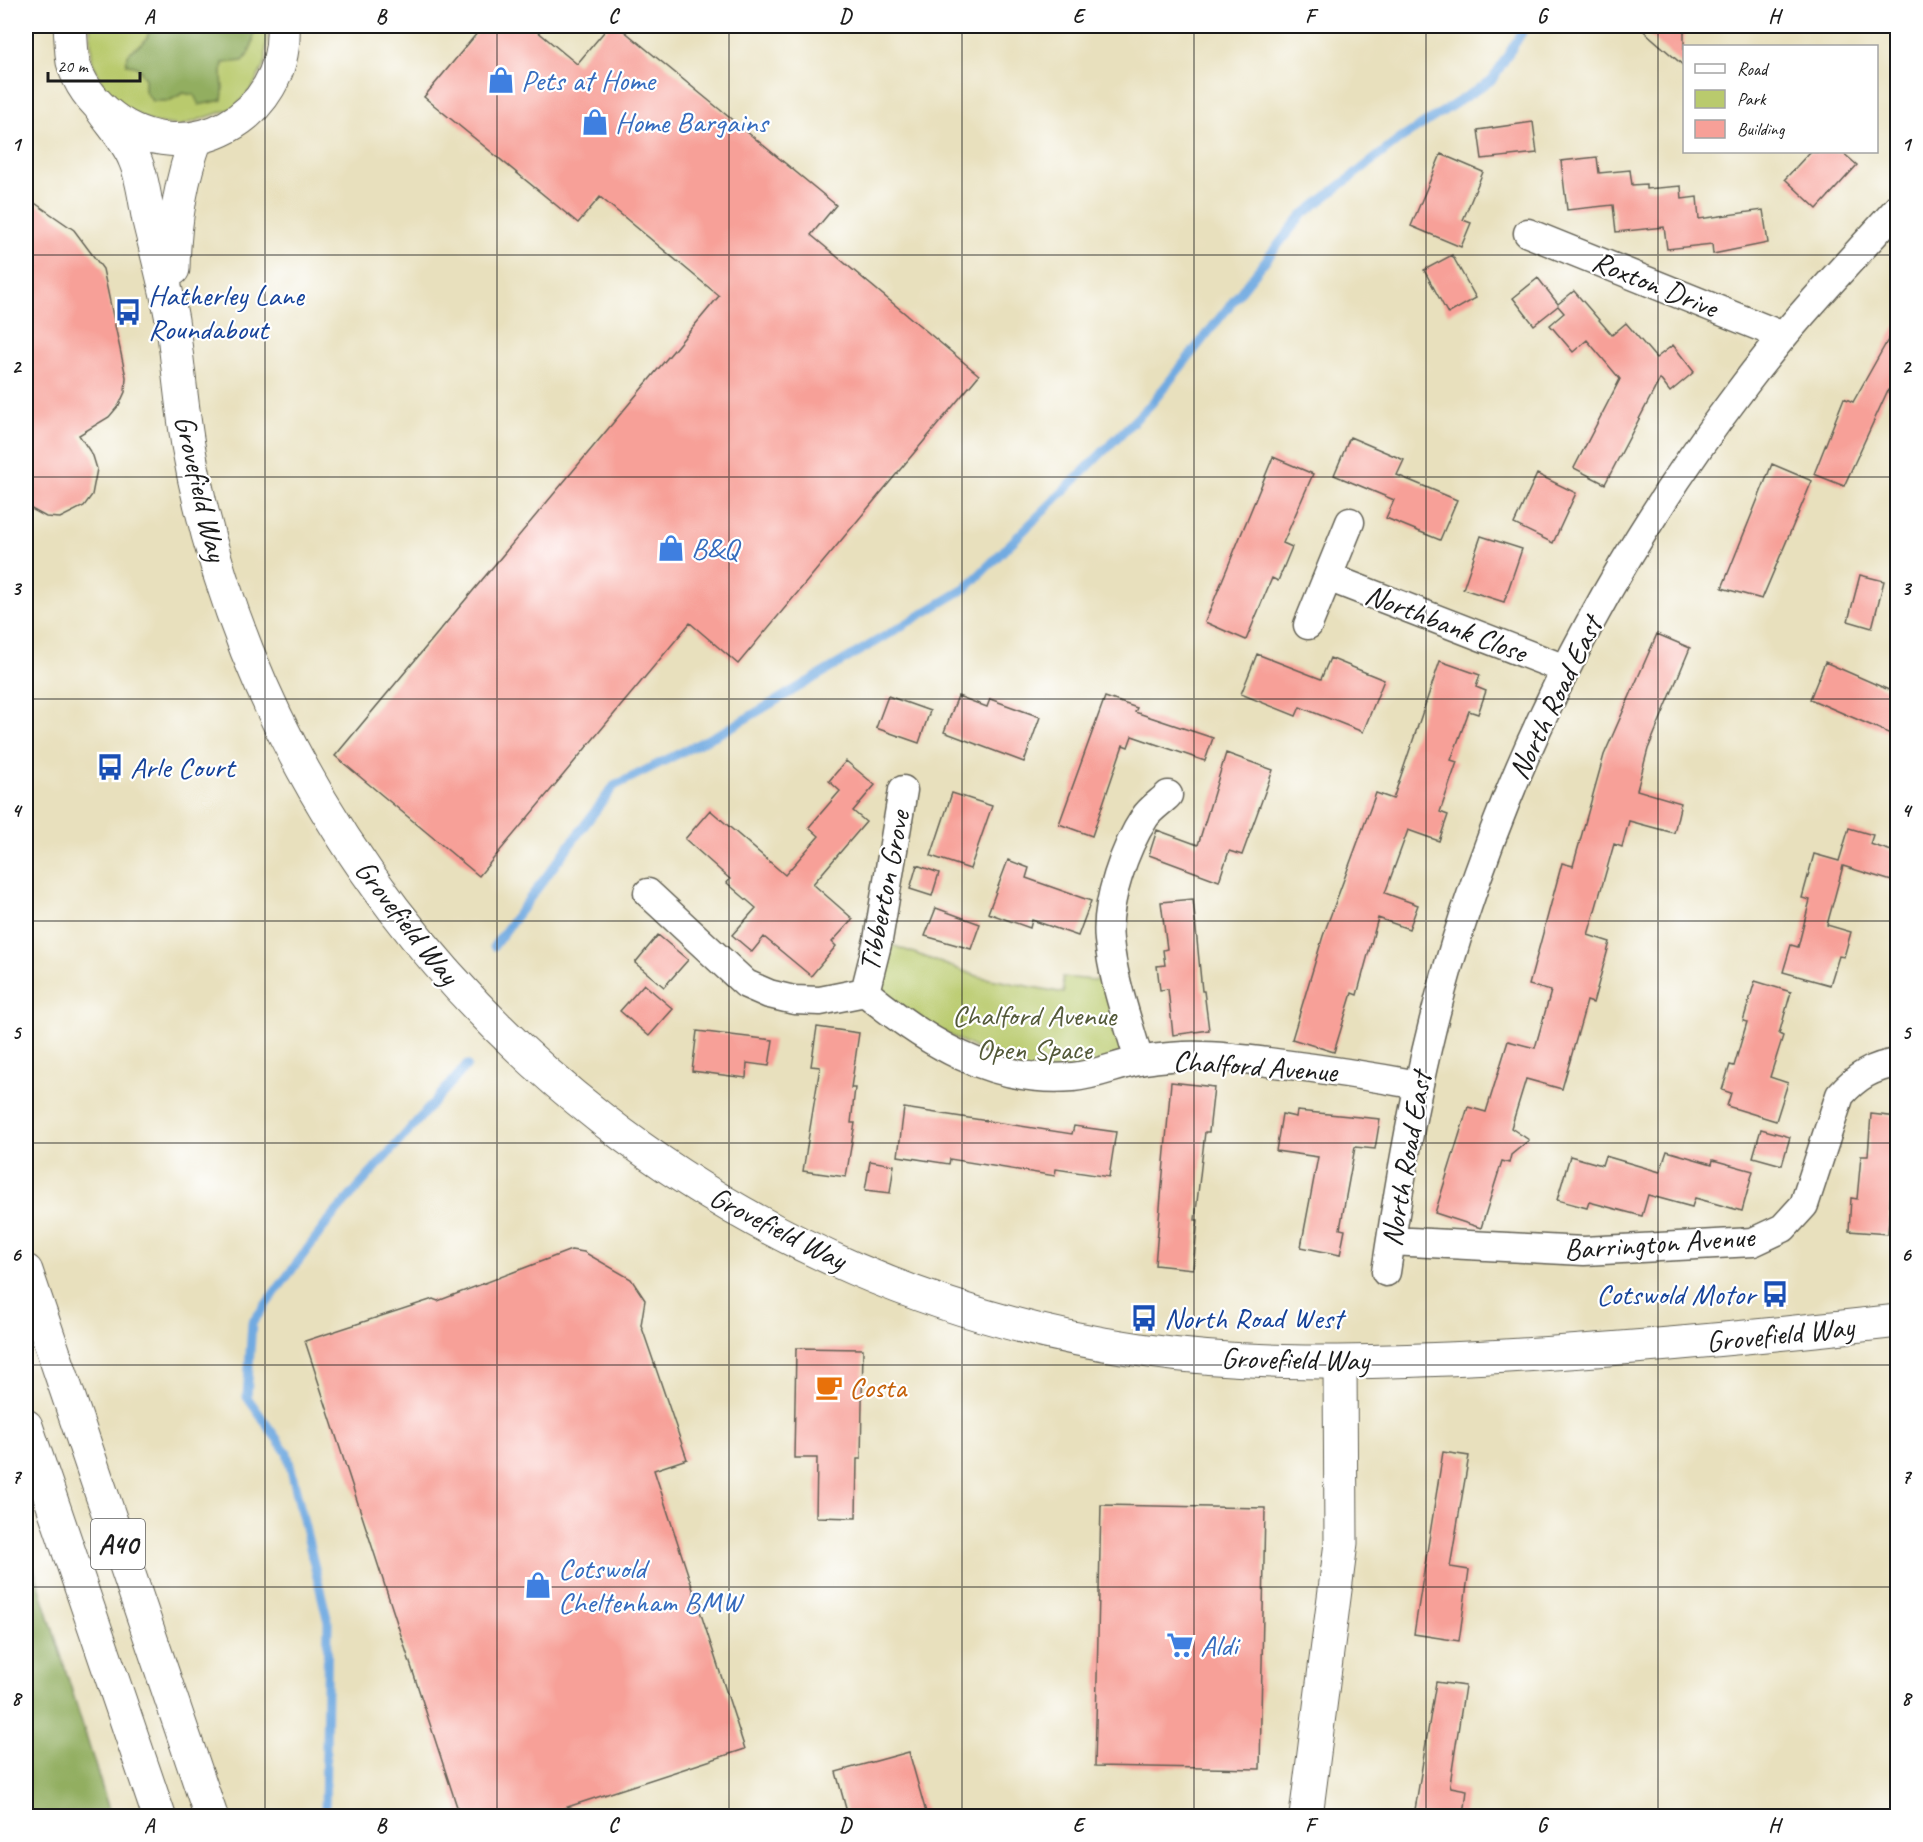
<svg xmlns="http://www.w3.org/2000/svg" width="1923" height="1842" font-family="Caveat,sans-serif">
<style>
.green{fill:#b9ca6d;stroke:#6a7344;stroke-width:1.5}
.forest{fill:#92ae60;stroke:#57653e;stroke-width:1.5}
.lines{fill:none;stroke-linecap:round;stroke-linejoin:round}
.stream{stroke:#71aae1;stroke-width:9}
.building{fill:#f7a098}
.minor-casing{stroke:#636154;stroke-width:31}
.tertiary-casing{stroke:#636154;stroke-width:35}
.trunk-casing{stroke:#636154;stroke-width:35}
.minor{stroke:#fff;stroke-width:28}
.tertiary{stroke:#fff;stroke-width:33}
.trunk{stroke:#fff;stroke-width:33}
.grid{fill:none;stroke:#1c1c1c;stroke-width:1.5;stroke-opacity:0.55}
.labels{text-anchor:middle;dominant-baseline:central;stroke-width:4.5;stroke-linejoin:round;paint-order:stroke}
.shield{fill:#fff;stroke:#606060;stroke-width:1.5}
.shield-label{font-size:28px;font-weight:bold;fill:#1c1c1c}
.shop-label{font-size:30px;fill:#366cbe;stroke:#fff;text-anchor:start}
.street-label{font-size:30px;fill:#1c1c1c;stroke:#fff}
.transit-label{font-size:30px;fill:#164399;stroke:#fff;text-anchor:start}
.park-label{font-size:30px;fill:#535938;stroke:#fff}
.food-label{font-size:30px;fill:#c56008;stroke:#fff;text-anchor:start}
.neatline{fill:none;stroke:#1c1c1c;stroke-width:2}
.grid-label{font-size:20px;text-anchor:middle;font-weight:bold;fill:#1c1c1c}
</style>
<rect width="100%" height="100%" fill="#fff"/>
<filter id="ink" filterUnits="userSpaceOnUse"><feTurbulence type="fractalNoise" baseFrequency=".0167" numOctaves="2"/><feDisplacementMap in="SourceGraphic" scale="12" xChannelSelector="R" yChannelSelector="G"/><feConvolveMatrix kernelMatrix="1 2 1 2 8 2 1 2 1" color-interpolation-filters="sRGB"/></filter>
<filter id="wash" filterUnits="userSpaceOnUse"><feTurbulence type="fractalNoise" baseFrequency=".008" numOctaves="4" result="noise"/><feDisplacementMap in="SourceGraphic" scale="24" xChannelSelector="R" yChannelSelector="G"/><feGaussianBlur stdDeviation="1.35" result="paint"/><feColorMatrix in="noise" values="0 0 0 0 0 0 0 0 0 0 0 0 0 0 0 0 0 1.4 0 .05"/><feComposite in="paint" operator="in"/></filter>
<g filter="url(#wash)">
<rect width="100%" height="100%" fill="#e8e0bd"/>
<path class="green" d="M90,26H267L266,61L253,87L234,108L180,126L152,122L126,109L105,89L92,61Z
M878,940L980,977L1064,993L1062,977L1117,982L1139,1061L1032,1077L865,992Z"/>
<path class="forest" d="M147,26H253C255,39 252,51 243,61L223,63C220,77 225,86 222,100L199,105L194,95L183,93L169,101H152L145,91V77L137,67L126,64C125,44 155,47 147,26Z
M26,1543L111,1816H26Z"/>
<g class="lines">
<path class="stream" d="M494,946L614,786L730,728L966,588L1152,403L1301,216L1400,139L1492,80L1526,26
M325,1816L328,1622L287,1453L247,1397L252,1323L330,1219L467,1065"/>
</g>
<g id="blocks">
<path class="building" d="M483,26H531L577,64L609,26H618L836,205L811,235L979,375L738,664L690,623L479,876L335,756L719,296L600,197L578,223L424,97Z
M1638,26H1684V66Z
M1533,122L1537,153L1482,159L1478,130Z
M1810,152H1842L1857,165L1817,209L1785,179Z
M1441,154L1483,172L1463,220L1471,223L1461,247L1411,226Z
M1597,157L1599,173L1630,170L1632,185L1646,184V189L1681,186L1682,199L1697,197L1699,219L1763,210L1768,243L1713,254L1712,244L1667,249L1664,227L1616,232L1613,205L1567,210L1561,161Z
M26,197L74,230L103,269L126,377L125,392L119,405L109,417L79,435L93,456L97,469L92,495L84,506L60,518L46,517L26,506Z
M1452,255L1476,298L1448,314L1424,270Z
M1538,278L1558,304L1574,291L1612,335L1626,323L1656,358L1673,345L1694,372L1670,392L1660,379L1605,484L1574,468L1620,379L1587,340L1573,352L1550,325L1564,313L1558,306L1534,325L1513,298Z
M1898,322V395L1888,390L1844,486L1814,474L1844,398L1853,402Z
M1350,437L1404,460L1397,475L1457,500L1440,540L1386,518L1394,500L1334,475Z
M1273,457L1313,474L1283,543L1292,547L1278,581L1272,578L1246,640L1205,622Z
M1772,464L1812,481L1762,599L1722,588Z
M1537,474L1576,493L1553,543L1514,524Z
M1481,536L1522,549L1504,602L1463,589Z
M1860,575L1884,581L1872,628L1848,621Z
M1657,634L1690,648L1648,749L1637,790L1681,803L1674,833L1629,821L1622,847L1614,844L1588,935L1610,942L1593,1003L1587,1001L1562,1089L1526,1079L1511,1128L1529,1140L1511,1155L1509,1163L1502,1161L1481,1228L1435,1213L1468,1107L1486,1112L1508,1041L1535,1048L1551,991L1529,985L1562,863L1573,866L1604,755Z
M1257,654L1321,679L1330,658L1384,680L1363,732L1300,707L1296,716L1241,694Z
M1440,661L1480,675L1476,687L1486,691L1478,714L1469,711L1451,760L1457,762L1440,812L1448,815L1439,841L1408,830L1385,893L1418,905L1409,929L1378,918L1357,995L1352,993L1334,1052L1292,1039L1323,936L1376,793L1393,799Z
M1825,662L1898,694V737L1810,699Z
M888,696L930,711L919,743L876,728Z
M958,696L987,707L990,699L1040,717L1024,762L944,732Z
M1105,697L1137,708L1135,712L1213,738L1205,761L1132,736L1128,747L1123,745L1092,836L1059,824Z
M1226,753L1273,770L1242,855L1229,851L1219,881L1149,855L1157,830L1198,845Z
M846,761L875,785L853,811L866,822L813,884L853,919L832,942L836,946L811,976L764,937L752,952L732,935L756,908L727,883L730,879L685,839L710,810L785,875L819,836L809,827L840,791L829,781Z
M952,793L992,806L970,869L931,856Z
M1849,828L1873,835L1870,844L1898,853V883L1843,866L1827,925L1851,932L1844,957L1839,956L1830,985L1783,972L1791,945L1798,947L1810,900L1802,898L1814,854L1839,861Z
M1008,860L1029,868L1026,878L1091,901L1078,936L1032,920L1030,928L988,913Z
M917,865L939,873L932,896L910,889Z
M1193,899L1202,991H1204L1209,1030L1173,1035L1168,989L1160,990L1157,966L1165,965L1163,950L1167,949L1161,902Z
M936,908L980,924L971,949L925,936Z
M658,935L688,960L664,987L635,963Z
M1755,981L1791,992L1779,1034L1783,1036L1770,1077L1788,1083L1776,1121L1727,1106L1731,1093L1722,1090L1730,1065L1734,1066L1747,1022L1743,1021Z
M644,984L673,1009L649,1036L620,1011Z
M817,1027L859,1033L851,1088H855L851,1123H855L846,1177L803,1171L820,1067L811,1066Z
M697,1031L773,1040L769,1066L747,1063L746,1078L692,1071Z
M1171,1082L1214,1087L1209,1132H1205L1195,1220H1198L1193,1269L1155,1265Z
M904,1108L1072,1134L1074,1126L1116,1132L1109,1177L1056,1169L1055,1176L950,1159L949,1164L898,1156Z
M1297,1111L1380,1119L1375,1149L1355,1147L1340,1229L1345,1230L1340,1255L1301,1247L1318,1157L1276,1151L1282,1114L1296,1117Z
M1871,1114L1898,1117V1191H1891L1888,1234L1849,1231L1851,1198L1857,1199L1861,1156H1868Z
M1761,1129L1790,1137L1782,1165L1753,1157Z
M1667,1151L1712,1164L1713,1160L1753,1171L1742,1211L1695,1198L1692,1207L1648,1195L1642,1216L1589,1202L1587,1208L1557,1200L1570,1156L1602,1165L1605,1156L1660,1172Z
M870,1161L894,1165L890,1193L865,1190Z
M571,1250L584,1252L631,1279L645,1300L641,1325L687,1459L654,1470L745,1749L540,1816H460L305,1341L433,1299L438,1301Z
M796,1348L863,1349L861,1459H857L856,1518L816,1517L817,1458H794Z
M1443,1452L1469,1456L1450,1567L1469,1570L1459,1641L1414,1634Z
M1101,1505L1265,1508L1260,1769L1095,1766Z
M1436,1682L1465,1686L1450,1784L1451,1787L1467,1790L1464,1816H1414Z
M909,1752L927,1816H848L836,1772Z"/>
</g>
</g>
<g filter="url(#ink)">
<use href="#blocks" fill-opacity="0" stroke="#636154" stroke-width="1.5"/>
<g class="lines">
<defs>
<path id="minor" d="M1528,233L1783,336
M1328,577L1565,669
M1308,625L1350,522
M648,893L746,984L769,994L794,1000L820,1001L865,992
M865,992C925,1041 991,1084 1073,1077C1096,1075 1117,1065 1139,1061C1153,1058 1170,1057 1184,1056C1214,1055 1245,1059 1275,1063C1323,1069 1370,1076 1418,1085
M865,992L878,940L903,790
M1139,1061C1128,1021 1113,981 1109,940C1105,903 1125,847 1145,817C1150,809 1161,802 1168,795
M1391,1241L1584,1251L1753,1242L1783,1228L1804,1205L1840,1095C1856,1077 1873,1066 1898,1063
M1386,1272C1404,1151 1426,1029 1465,913C1527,724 1620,549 1740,391C1788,326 1844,268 1898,208"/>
<path id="tertiary" d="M70,26C71,37 71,50 73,62C79,84 94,103 112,117C185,173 288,118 283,26
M100,107C111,124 128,141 135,160C143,178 145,202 149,221C157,254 166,287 172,320C178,361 181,403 188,445C200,515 221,585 247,651C396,1023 745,1293 1141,1350C1250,1366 1360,1363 1469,1358C1613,1351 1755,1337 1898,1321
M173,269C174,223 180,182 196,139
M1306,1816L1341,1543L1340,1362"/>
<path id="trunk" d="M26,1271L211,1816
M26,1426L159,1816"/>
</defs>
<use href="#minor" class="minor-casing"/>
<use href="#tertiary" class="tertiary-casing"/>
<use href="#trunk" class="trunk-casing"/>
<use href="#minor" class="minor"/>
<use href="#tertiary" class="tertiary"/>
<use href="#trunk" class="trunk"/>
</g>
</g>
<path class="grid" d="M265,26V1816M497,26V1816M729,26V1816M962,26V1816M1194,26V1816M1426,26V1816M1658,26V1816M26,255H1898M26,477H1898M26,699H1898M26,921H1898M26,1143H1898M26,1365H1898M26,1587H1898"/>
<defs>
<symbol id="shop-bare" viewBox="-9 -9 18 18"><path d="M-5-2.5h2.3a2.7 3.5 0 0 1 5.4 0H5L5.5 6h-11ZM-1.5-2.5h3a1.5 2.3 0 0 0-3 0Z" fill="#3f7fe0" stroke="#fff" stroke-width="2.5" paint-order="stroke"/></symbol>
<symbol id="bus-bare" viewBox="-9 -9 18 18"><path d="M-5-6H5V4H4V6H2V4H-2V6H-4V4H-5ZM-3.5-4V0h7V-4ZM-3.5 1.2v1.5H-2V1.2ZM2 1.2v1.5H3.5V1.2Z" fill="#1a4fb4" stroke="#fff" stroke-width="2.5" paint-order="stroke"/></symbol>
<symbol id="cafe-bare" viewBox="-9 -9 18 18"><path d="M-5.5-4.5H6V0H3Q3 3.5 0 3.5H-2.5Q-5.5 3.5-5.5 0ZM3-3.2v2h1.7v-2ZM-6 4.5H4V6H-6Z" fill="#e8710a" stroke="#fff" stroke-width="2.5" paint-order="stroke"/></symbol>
<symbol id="supermarket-bare" viewBox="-9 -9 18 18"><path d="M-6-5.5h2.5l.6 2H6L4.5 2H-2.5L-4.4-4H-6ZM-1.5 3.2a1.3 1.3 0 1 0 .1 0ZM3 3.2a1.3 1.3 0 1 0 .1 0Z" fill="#3f7fe0" stroke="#fff" stroke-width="2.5" paint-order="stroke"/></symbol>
</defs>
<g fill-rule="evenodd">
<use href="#shop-bare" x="482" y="61" width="38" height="38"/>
<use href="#shop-bare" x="576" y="103" width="38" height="38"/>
<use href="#bus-bare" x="109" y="293" width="38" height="38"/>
<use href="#shop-bare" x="652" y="529" width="38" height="38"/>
<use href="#bus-bare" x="91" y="748" width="38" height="38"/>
<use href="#bus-bare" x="1756" y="1275" width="38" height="38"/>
<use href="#bus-bare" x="1125" y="1299" width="38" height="38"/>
<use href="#cafe-bare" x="810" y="1368" width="38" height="38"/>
<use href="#shop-bare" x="519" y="1566" width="38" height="38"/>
<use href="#supermarket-bare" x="1161" y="1626" width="38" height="38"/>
</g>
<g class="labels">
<rect class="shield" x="91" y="1519" width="54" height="50" rx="4.5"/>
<g class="shield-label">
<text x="118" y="1544">A40</text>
</g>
<g class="shop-label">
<text x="521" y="80">Pets at Home</text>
<text x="615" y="122">Home Bargains</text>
<text x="691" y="548">B&amp;Q</text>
<text x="558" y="1568">Cotswold<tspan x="558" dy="34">Cheltenham BMW</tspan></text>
<text x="1200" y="1645">Aldi</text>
</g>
<g class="street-label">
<text transform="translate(1655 284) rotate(22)">Roxton Drive</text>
<text transform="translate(201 488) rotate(77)">Grovefield Way</text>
<text transform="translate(1446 623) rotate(21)">Northbank Close</text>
<text transform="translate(1555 698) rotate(-64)">North Road East</text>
<text transform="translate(884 891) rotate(-79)">Tibberton Grove</text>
<text transform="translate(407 922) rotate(52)">Grovefield Way</text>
<text transform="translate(1255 1066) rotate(4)">Chalford Avenue</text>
<text transform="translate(1406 1159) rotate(-80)">North Road East</text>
<text transform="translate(778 1228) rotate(27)">Grovefield Way</text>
<text transform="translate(1659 1243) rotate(-4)">Barrington Avenue</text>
<text transform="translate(1780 1334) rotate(-6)">Grovefield Way</text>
<text transform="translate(1295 1359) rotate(1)">Grovefield Way</text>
</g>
<g class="transit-label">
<text x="148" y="295">Hatherley Lane<tspan x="148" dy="34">Roundabout</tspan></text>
<text x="130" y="767">Arle Court</text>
<text x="1755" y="1294" text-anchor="end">Cotswold Motor</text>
<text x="1164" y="1318">North Road West</text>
</g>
<g class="park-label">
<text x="1034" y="1015">Chalford Avenue<tspan x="1034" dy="34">Open Space</tspan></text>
</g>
<g class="food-label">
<text x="849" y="1387">Costa</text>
</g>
</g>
<rect width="1923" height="1842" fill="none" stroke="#fff" stroke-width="66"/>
<rect x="1683" y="45" width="195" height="108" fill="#ffffff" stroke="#a4a4a4" stroke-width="1.5"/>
<rect x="1695" y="64" width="30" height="9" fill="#ffffff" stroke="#a4a4a4" stroke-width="1.5"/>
<text x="1737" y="75" font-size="18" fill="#1c1c1c">Road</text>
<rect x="1695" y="90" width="30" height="18" fill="#b9ca6d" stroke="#a4a4a4" stroke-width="1.5"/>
<text x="1737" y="105" font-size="18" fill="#1c1c1c">Park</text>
<rect x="1695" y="120" width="30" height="18" fill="#f7a098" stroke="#a4a4a4" stroke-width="1.5"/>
<text x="1737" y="135" font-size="18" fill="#1c1c1c">Building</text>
<path d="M48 72v9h92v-9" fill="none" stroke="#1c1c1c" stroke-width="3"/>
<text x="57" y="72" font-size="18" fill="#1c1c1c" stroke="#ffffff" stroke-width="4.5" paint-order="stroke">20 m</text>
<rect x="33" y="33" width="1857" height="1776" class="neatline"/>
<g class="grid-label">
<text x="149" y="23">A</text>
<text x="381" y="23">B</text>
<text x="613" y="23">C</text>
<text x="845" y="23">D</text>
<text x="1078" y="23">E</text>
<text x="1310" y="23">F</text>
<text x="1542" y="23">G</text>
<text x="1774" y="23">H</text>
<text x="16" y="151">1</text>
<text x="1906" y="151">1</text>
<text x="16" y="373">2</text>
<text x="1906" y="373">2</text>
<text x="16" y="595">3</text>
<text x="1906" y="595">3</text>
<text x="16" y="817">4</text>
<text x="1906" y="817">4</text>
<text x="16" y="1039">5</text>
<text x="1906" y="1039">5</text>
<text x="16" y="1261">6</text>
<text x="1906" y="1261">6</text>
<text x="16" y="1483">7</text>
<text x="1906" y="1483">7</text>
<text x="16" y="1705">8</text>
<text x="1906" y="1705">8</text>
<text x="149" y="1832">A</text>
<text x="381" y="1832">B</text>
<text x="613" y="1832">C</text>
<text x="845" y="1832">D</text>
<text x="1078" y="1832">E</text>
<text x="1310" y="1832">F</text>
<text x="1542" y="1832">G</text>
<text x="1774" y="1832">H</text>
</g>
</svg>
